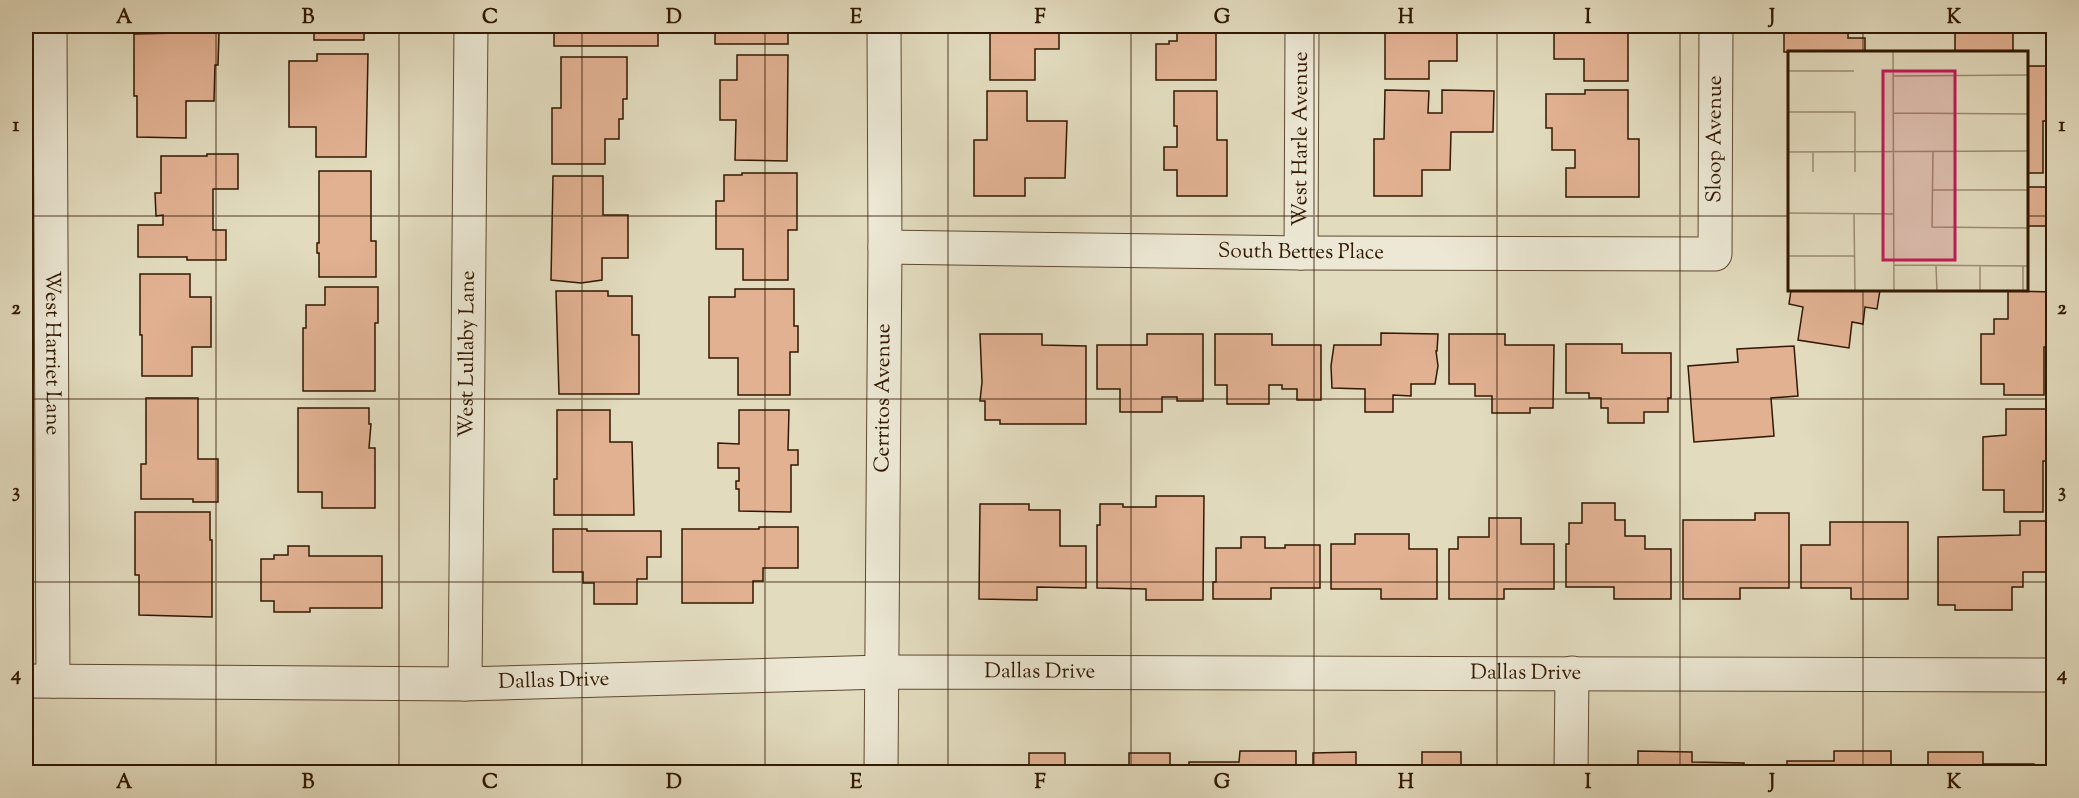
<svg xmlns="http://www.w3.org/2000/svg" width="2079" height="798" font-family="'Sorts Mill Goudy',serif">
<style>
.building{fill:#e1b192;stroke:#321800;stroke-width:1.5}
.lines{fill:none;stroke-linecap:round;stroke-linejoin:round}
.minor-casing{stroke:#5e4930;stroke-width:35}
.tertiary-casing{stroke:#5e4930;stroke-width:35}
.minor{stroke:#ece8d5;stroke-width:33}
.tertiary{stroke:#ece8d5;stroke-width:33}
.grid{fill:none;stroke:#321800;stroke-width:1.5;stroke-opacity:0.55}
.labels{text-anchor:middle;dominant-baseline:central;stroke-width:5;stroke-linejoin:round;paint-order:stroke}
.street-label{font-size:21px;fill:#321800;stroke:#ece8d5}
.inset-road{fill:none;stroke:#9c8d72;stroke-width:1.5}
.view{fill:#c2185b;fill-opacity:0.15;stroke:#c2185b;stroke-width:3}
.inset-edge{fill:none;stroke:#321800;stroke-width:3}
.neatline{fill:none;stroke:#321800;stroke-width:2}
.grid-label{font-size:20px;text-anchor:middle;font-weight:bold;fill:#321800}
</style>
<rect width="100%" height="100%" fill="#e2dbbe"/>
<filter id="stains"><feTurbulence type="fractalNoise" baseFrequency=".00333" numOctaves="4"/><feColorMatrix values="0 0 0 0 .2 0 0 0 0 .09 0 0 0 0 .02 0 0 0 .5 -.17"/></filter>
<radialGradient id="worn" r=".72"><stop offset=".6" stop-color="#630" stop-opacity="0"/><stop offset="1" stop-color="#630" stop-opacity=".3"/></radialGradient>
<path class="building" d="M290,26H364V40H314V30H290Z
M554,26H658V46H554Z
M715,26H788V44H715Z
M979,26H1059V49H1035V80H990V29H979Z
M1156,26H1229V30H1216V80H1156V44H1169V41H1177V26Z
M1374,26H1457V61H1429V79H1385V28H1374Z
M1554,26H1639V30H1628V81H1584V59H1554Z
M1784,26H1860V33H1848V38H1865V52H1784Z
M1955,26H2013V52H1955Z
M179,33H219L218,65H215L214,101H186V138L137,137V96H134V34Z
M317,54H368L366,157H316V127H289V61H317Z
M737,55H788L787,161L735,160L736,120H720V80H737Z
M561,57H627V99H623V119H619V139H605V164H552V108H561Z
M2026,66H2054V121H2043V173H2026Z
M1385,90L1429,91L1428,113H1442V90L1494,91L1493,132H1451L1450,170H1422V196H1374V139H1384Z
M1585,90H1628V139H1639V197H1566V168H1575V150H1552V128H1546V94H1585Z
M987,91H1027V121H1067L1065,178H1025V196H974V140H987Z
M1174,91H1217V140H1227V196H1177V170H1164V147H1177V126H1174Z
M207,154H238V189H213V230H226V260H187V257H138V225H163V215L156,216L155,193H161V156H207Z
M319,171H371V241H376V277H319V253H317V243H319Z
M742,173H797V230H788V280H743V249H716V201H724V175H742Z
M553,176H603V215H628V258H602V280L581,283L551,280Z
M2026,187H2054V226H2026Z
M140,274H190V297H211V347H192V376H142V335H140Z
M325,287H378V323H375V391H303V328H306V305H325Z
M735,289H794V326H798V352H790V395H738V358H709V297H735Z
M1791,290H1880L1877,309L1865,307L1863,324L1852,322L1849,348L1798,340L1803,307L1789,304Z
M556,291H608V296H632V335H639V394H559Z
M2008,291L2054,292V347H2044V395H2004V384H1981V334H1994V319H2008Z
M1381,333L1438,334L1437,351H1436L1438,366L1435,384H1411V396L1393,395V412H1365V389L1332,388L1331,366L1334,345H1381Z
M980,334H1042V345L1086,346V424H1000V420H985V401H980L982,382Z
M1147,334H1203V401H1177V397H1162V412H1120V389H1097V345H1147Z
M1215,334H1272V345H1321V400H1297V389H1282V385H1269V404H1227V385H1215Z
M1449,334H1505V345H1554L1553,408H1530V413H1492V396H1475V384H1449Z
M1566,344H1622V353H1671V398H1668V412H1644V423H1608V408H1601V398H1589V393H1566Z
M1794,346L1798,396L1771,398L1774,436L1694,442L1688,366L1738,362L1737,349Z
M146,398H198V459H218V502H193V499H141V464H146Z
M298,408H369V424H371L369,448H375V508H322V492H298Z
M2006,409H2054V461H2043V512H2004V490H1983V437L2006,435Z
M557,410H610V442H632L634,515H554V479H557Z
M739,410H789L788,450H798V465H791V512L739,511V489H736V481H739V468H718V443L739,444Z
M1156,496H1204L1203,600H1146V589L1097,588V525H1100V504H1123V507H1156Z
M1582,503H1615V520H1625V536H1645V549H1671V599H1614V587H1566V544H1569V523H1582Z
M980,504H1029V510H1060V546H1086V588L1037,587V600L979,599Z
M135,512H210V540H212V617L139,615V575H135Z
M1755,513H1789V588H1740V599H1683V520H1755Z
M1489,518H1521V544H1554V589H1504V599H1449V549H1458V537H1489Z
M2020,521H2051V535H2054V572H2023V587H2012V610H1955V605H1938V537L2020,535Z
M1830,522H1908V599H1851V588H1801V545H1830Z
M759,527H798V568H763V581H753V603H682V529H759Z
M553,529H587V531H661V557H647V579H637V604H594V583H583V572H553Z
M1355,534H1409V549H1437V599H1381V589H1331V544H1355Z
M1241,537H1265V548H1285V545H1320V588H1271V599H1213V582H1216V548H1241Z
M288,546H309V556H382V608H310V612H274V601H261V559H274V555H288Z
M1240,751H1296V772H1189V762H1239Z
M1638,751L1692,752V762L1744,763V772H1638Z
M1834,751H1891V772H1787V761H1834Z
M1356,752V772H1313V753Z
M1422,752H1461V772H1422Z
M1928,752H1983V764H2034V772H1928Z
M1029,753H1065V772H1029Z
M1129,753H1170V772H1129Z"/>
<g class="lines">
<defs>
<g id="minor">
<path id="s1" d="M50,26L53,681"/>
<path id="s2" d="M885,247L1301,253L1715,254L1716,26"/>
<path id="s3" d="M1301,253L1302,26"/>
<path id="s4" d="M26,681L465,684L882,672L2054,675"/>
<path id="s5" d="M465,684L471,26"/>
<path d="M1571,772L1572,673"/>
</g>
<g id="tertiary">
<path id="s6" d="M881,772L885,247L884,26"/>
</g>
</defs>
<use href="#minor" class="minor-casing"/>
<use href="#tertiary" class="tertiary-casing"/>
<use href="#minor" class="minor"/>
<use href="#tertiary" class="tertiary"/>
</g>
<path class="grid" d="M216,26V772M399,26V772M582,26V772M765,26V772M948,26V772M1131,26V772M1314,26V772M1497,26V772M1680,26V772M1863,26V52M26,216H1790M2026,216H2054M1863,290V772M26,399H2054M26,582H2054"/>
<g class="labels">
<g class="street-label">
<text stroke="none"><textPath href="#s3" startOffset="114">West Harle Avenue</textPath></text>
<text stroke="none"><textPath href="#s2" startOffset="945">Sloop Avenue</textPath></text>
<text stroke="none"><textPath href="#s2" startOffset="416">South Bettes Place</textPath></text>
<text stroke="none"><textPath href="#s1" startOffset="327">West Harriet Lane</textPath></text>
<text stroke="none"><textPath href="#s5" startOffset="330">West Lullaby Lane</textPath></text>
<text stroke="none"><textPath href="#s6" startOffset="374">Cerritos Avenue</textPath></text>
<text stroke="none"><textPath href="#s4" startOffset="1014">Dallas Drive</textPath></text>
<text stroke="none"><textPath href="#s4" startOffset="1500">Dallas Drive</textPath></text>
<text stroke="none"><textPath href="#s4" startOffset="528">Dallas Drive</textPath></text>
</g>
</g>
<g transform="translate(1788 51)">
<rect width="240" height="240" fill="#e2dbbe"/>
<path class="inset-road" d="M105,0L106,240M0,20H66M105,25L240,24M0,61H67V121M105,62L240,63M0,101L240,100M25,101V121M145,101L144,176L240,177M144,139H240M0,162L106,163M66,163L67,240M0,205H66M106,214L240,215M148,215L149,240M235,215V240M192,240V214"/>
<path class="view" d="M95,20H167V209H95Z"/>
<rect width="240" height="240" class="inset-edge"/>
</g>
<rect width="2079" height="798" fill="none" stroke="#e2dbbe" stroke-width="66"/>
<rect x="33" y="33" width="2013" height="732" class="neatline"/>
<g class="grid-label">
<text x="124" y="23">A</text>
<text x="308" y="23">B</text>
<text x="490" y="23">C</text>
<text x="674" y="23">D</text>
<text x="856" y="23">E</text>
<text x="1040" y="23">F</text>
<text x="1222" y="23">G</text>
<text x="1406" y="23">H</text>
<text x="1588" y="23">I</text>
<text x="1772" y="23">J</text>
<text x="1954" y="23">K</text>
<text x="16" y="131">1</text>
<text x="2062" y="131">1</text>
<text x="16" y="314">2</text>
<text x="2062" y="314">2</text>
<text x="16" y="497">3</text>
<text x="2062" y="497">3</text>
<text x="16" y="680">4</text>
<text x="2062" y="680">4</text>
<text x="124" y="788">A</text>
<text x="308" y="788">B</text>
<text x="490" y="788">C</text>
<text x="674" y="788">D</text>
<text x="856" y="788">E</text>
<text x="1040" y="788">F</text>
<text x="1222" y="788">G</text>
<text x="1406" y="788">H</text>
<text x="1588" y="788">I</text>
<text x="1772" y="788">J</text>
<text x="1954" y="788">K</text>
</g>
<rect width="100%" height="100%" filter="url(#stains)"/>
<rect width="100%" height="100%" fill="url(#worn)"/>
</svg>
